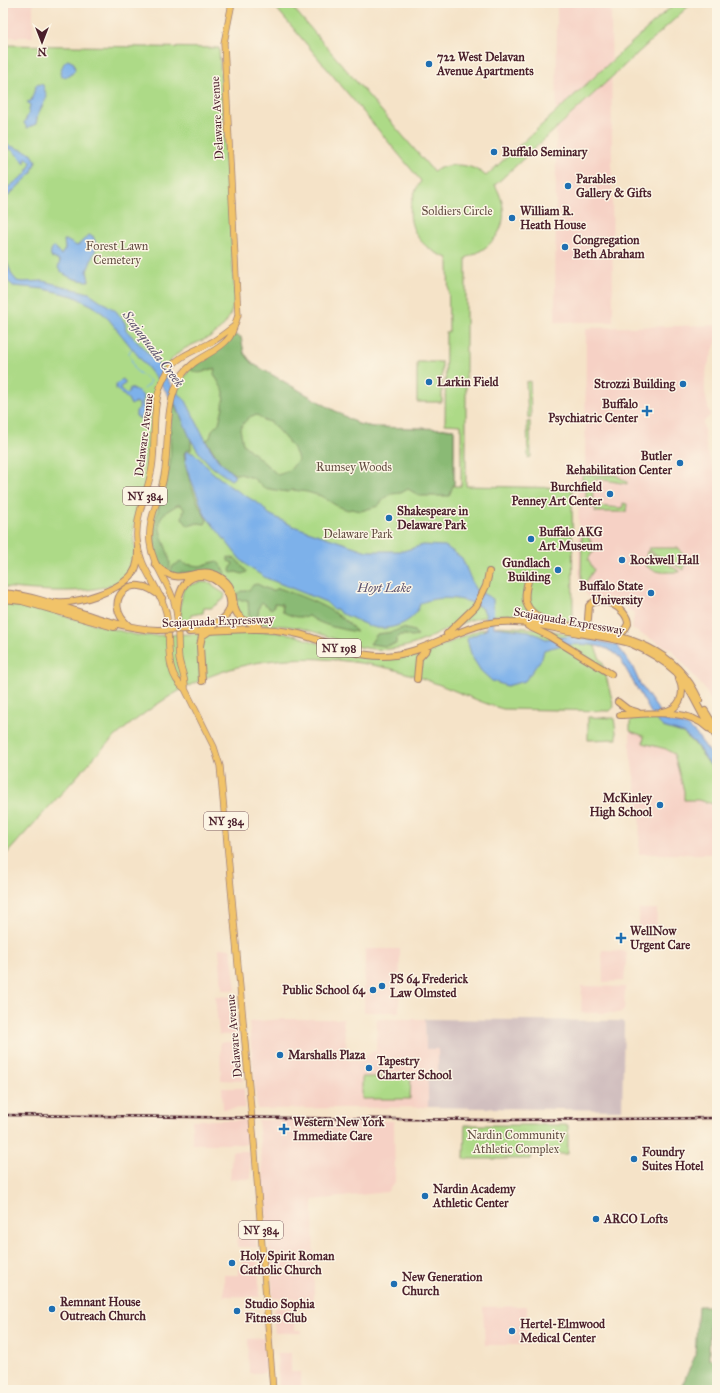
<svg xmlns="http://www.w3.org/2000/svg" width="720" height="1393" font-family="'IM FELL Great Primer',serif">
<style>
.built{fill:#f6d1c5}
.industrial{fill:#d1bfbf}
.green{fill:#adda87;stroke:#7c7c59}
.forest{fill:#8aba74;stroke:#6a6c50;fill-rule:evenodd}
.water{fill:#7db1ea;stroke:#64688a}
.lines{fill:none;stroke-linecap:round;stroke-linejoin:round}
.stream{stroke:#7db1ea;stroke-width:1}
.primary-casing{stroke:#a0817a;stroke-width:7}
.highway-casing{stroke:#a0817a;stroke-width:8}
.primary{stroke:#f1c369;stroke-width:5.5}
.highway{stroke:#f1c369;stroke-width:6}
.rail-casing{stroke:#4a1f2b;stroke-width:2.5}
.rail{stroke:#fcf5e5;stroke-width:1;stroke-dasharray:3;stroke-linecap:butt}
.highway-bridge-casing{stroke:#a0817a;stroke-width:8;stroke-linecap:butt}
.highway-bridge{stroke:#f1c369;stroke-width:6}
.poi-dot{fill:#1f6fb2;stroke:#fcf5e5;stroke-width:1.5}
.labels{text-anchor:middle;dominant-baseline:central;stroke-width:3;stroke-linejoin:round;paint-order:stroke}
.shield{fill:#fcf5e5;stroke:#7f5f63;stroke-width:1}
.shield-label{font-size:11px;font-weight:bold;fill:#4a1f2b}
.poi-label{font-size:12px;font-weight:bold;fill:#4a1f2b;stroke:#fcf5e5;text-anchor:start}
.street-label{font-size:12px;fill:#4a1f2b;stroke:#fcf5e5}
.park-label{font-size:12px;fill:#634e42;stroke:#fcf5e5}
.water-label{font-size:13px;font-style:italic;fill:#5c526e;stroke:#fcf5e5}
</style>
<rect width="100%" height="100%" fill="#fcf5e5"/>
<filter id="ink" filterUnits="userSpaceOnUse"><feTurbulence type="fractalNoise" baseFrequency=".025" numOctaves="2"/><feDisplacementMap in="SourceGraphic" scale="8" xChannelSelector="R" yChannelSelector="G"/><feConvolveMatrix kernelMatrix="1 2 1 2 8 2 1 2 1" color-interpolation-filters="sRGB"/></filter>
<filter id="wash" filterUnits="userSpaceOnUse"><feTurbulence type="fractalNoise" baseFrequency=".012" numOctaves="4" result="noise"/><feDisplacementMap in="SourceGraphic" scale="16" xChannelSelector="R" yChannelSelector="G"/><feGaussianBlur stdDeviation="0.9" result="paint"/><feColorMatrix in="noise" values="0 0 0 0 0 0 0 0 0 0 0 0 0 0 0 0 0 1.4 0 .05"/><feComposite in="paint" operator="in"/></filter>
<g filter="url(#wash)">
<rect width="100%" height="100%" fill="#f5e3c8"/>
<path class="built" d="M3,3H33V37H3Z
M557,3H611L613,322H555Z
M717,325V340L707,367L705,380V393L710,415L703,423L707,451L717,477V712L704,688L672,650L632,629L634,613L612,598L589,597L582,589L579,581L578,475L585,474L586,328Z
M630,731L644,736L643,743L666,749L674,754L684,791V800H698L717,805V857L714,854H639L640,815L630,752Z
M639,909H657L656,943H641L639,941Z
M219,948L231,949L236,990H222Z
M365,949H400L399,1012H364Z
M602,950L624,951L627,953L624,981L603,982Z
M582,986L625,987L624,1010L621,1013H581Z
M215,996L235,997L239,1035H219Z
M282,1019H343L348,1060L358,1061L376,1050L377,1019H425L426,1049H438V1076H428V1107L257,1109L249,1022Z
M220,1042H239L243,1081L221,1080Z
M222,1088H244L245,1108L223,1109Z
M192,1120H246L248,1144H192Z
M258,1120L394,1121L395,1182L387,1192L313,1200L314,1299L273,1298Z
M232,1151H249L251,1179H230Z
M238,1234H256L257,1247H237Z
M243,1253H257L260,1297L224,1296V1275H238V1268H243Z
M527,1306V1345H485L483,1307Z
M275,1308H295V1330H301V1333H275L273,1311Z
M264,1338L266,1373H249L248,1339Z
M277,1353H291V1372H301V1390H279Z"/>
<path class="industrial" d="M425,1019L621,1021L624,1023L622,1110L428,1107V1076H438V1049H426Z"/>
<path class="green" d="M272,3H289L433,171C451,162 471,163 486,176L675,3H692L495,185C514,218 500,245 466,258V486L572,488L573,622L531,614V616C502,612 475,616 448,629C434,635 419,644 403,647C361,656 338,637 300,628C286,625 271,626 257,623C251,622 246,619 240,617L227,581L164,572C158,562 154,552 153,540C151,514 161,485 165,459C171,431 169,400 185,376C194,361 220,346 234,335L241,338L244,353L253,364L358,424L373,427L454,429V486H461V425L445,424L446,332H449L448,258C412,246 399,214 421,181Z
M3,45L219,48L235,298C224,355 181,330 164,373C159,386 153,405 152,420C151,436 152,452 149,468C146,488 136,507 134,527C132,540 138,553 134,566C123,601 31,590 3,587Z
M417,362H442V402H417Z
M530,381L531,417L528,418L526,382Z
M530,421L531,457L528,458L527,422Z
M582,475H616L627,482V484L599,479L595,480L592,487L593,500L596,502L595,507L592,508L586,499V485L582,482Z
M623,503L627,504L626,512H595L596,506L623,508Z
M584,533L589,538L595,551L591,554L588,560L594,570L583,586L581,578L582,535Z
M649,548H679L684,557V570L648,550Z
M647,551L679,571V572C666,572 655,574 645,565Z
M201,582L212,583L214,587L225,594L224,599L211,608H204L203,613L191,615L190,624L182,625L180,607L183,590L189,585Z
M3,601L20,604L132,634L142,636L262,631L291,634L356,656L397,657L428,652L478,630L499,626L543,629L591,638L601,661H602L614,707L610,711L503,709C488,705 475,699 460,693C438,684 415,675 392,669C274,643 194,664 105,746C93,758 82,771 70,784C48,808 25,833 3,858Z
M635,716L654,717L663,727L683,733L694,743L717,775V805L698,800H684V791L674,754L666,749L643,743L644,736L630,731V722Z
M588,717L614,718L617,739L588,740Z
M362,1077H411L410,1099H362Z
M465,1125H568V1154H532L531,1159H464Z"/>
<path class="forest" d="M234,335L241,337L244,353L253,364L358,424L373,427L454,429V483L449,496H420L408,489L401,493L391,494L384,499L378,506L361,511L351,509L348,510L337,506L321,496L307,492L293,490L287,492L264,488L253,478L240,474H234L222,465L206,440L210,438L212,430L219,423L223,407L224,392L214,374L215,369C205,368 202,378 190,369ZM255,415L259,416L263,420L271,422C278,432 297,448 298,460L290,470L278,475L243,444L240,429C243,423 249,416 255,415Z
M174,403L189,432L191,440V450H187L184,453C187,477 195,500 207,520L205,524L198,523L188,526L182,518L184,509L181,505H177C173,508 166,511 162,516C152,532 177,557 168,572C138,544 165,498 170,464C172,444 168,422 174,403Z
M228,557L236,559L247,572L242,574L236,572L231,573L230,570L233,563L228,561Z
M182,561L184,564L200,566L217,561L226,572L223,577L183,572L179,575L170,573L173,566Z
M257,584L272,591L279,588C308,599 336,608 357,632C341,629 322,626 309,616C298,618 293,617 283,612L282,604L274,603V607L271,609L262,602C257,607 260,613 256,618H251L249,616L248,600H235V596L241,591C247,592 250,590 253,585Z
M403,628L414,631L418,636L411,637L406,635H401L396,639V644L385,646L370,644L377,634L392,632Z
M698,1306H710L709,1359L717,1360V1390H680L695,1356Z"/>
<path class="water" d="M68,60L74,63L75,70L70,76L62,77L60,73C62,68 63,62 68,60Z
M40,84L43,85L47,97L38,114L36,124L27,128L24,123L28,115L30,105L27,102L31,101L36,85Z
M5,144L31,153L36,161L31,174L5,199L3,219V191L26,174L31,162L26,157L25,163L11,149H3V145Z
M89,235L93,236L97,246L87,271L89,281C78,281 64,277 58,268L60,261L51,257C50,252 51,249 54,246L61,255L65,249L64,240H66L77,246Z
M3,252L12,275L17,281L22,282L43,281L89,293L116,311L125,323L126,330L158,364L173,388L186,401L207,443L218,460L235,476L233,479L231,480L212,467L200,454L191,440L177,407L160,383L106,316L93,306L73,296L44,289L13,286L3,276Z
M122,379L125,381V384L120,387L123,392L128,394L130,388L138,391L144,397L142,404L146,410L142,415L143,421L136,416V411L139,408V404L136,402L131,405L128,399L116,389V385Z
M187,451L195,454L212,472L231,487L261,505L269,514L293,526L367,551H403L423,545L445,546L462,558L475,589L493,599L494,627L529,631L546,639L572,636L617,645L632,666L640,684L666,721L688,726L696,734L717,762V775L694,742L683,733L663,727L654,718L619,657C604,640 564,643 544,650L542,658L525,681L507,686L492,681L481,671L472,657L467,640L468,638L487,629C486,622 487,612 481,608C468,597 434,595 420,604C416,621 394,630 377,628C365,626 352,617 340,613L337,609H333L326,602L266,578L250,568L240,559L205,515L186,467L185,453Z"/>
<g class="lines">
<path class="stream" d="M131,349L129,353L135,370L150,381L149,385L144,389
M138,392L140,391"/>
</g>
</g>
<g filter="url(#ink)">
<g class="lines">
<defs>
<path id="primary" d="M233,327C225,333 218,339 210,343C195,351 178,355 168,371C149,399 157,437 152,468C148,492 135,515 137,539C139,569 159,585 166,612C172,636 162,672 185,689L214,747L220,766L255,1153L273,1390
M185,689C186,678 181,670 179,659C177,638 180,616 172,596C165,578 152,563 150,543C147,519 160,499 164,476C170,443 163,404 182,375C194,357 217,354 229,338C233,333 236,321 238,315L224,43L232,3"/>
<path id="highway" d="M155,564C181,592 195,562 220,577C246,593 218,616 258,625
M528,581C523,600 524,609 543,620
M3,593C56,598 104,628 158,630
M3,599L22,601L114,627
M57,602C78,604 121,590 133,573C138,566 138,557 138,548
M177,612C180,531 276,609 203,628
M522,618C541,620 558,624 576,627C628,637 675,647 699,700
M588,619L589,606C599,593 628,608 628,624L624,631L615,634
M129,626C100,602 131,567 162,598
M528,626L549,636L611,674
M189,632C224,631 259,625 294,633C324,639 349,656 381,656C419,656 448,633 484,624C516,617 548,627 579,633C596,636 615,638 632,644C648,651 662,659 675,671C694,690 700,717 717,737
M447,634L476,606L486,586L489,572
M417,679L419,658L427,649
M202,681L200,646L202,636L208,632
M618,702L627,709L637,712
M705,711L716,729
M662,712C680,710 686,694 679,679
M620,715C648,714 686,707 708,728"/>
</defs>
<use href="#primary" class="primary-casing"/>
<use href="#highway" class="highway-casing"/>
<use href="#primary" class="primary"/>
<use href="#highway" class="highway"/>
<defs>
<path id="rail" d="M3,1115L494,1120L717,1118"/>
</defs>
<use href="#rail" class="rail-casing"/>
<use href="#rail" class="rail"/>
<defs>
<path id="highway-bridge" d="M158,630L189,629"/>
</defs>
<use href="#highway-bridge" class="highway-bridge-casing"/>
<use href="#highway-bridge" class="highway-bridge"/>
</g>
</g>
<g class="poi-dot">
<circle cx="429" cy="64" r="4"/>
<circle cx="494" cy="152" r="4"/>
<circle cx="568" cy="186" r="4"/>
<circle cx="512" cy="218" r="4"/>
<circle cx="565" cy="247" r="4"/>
<circle cx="429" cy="382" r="4"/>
<circle cx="683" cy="384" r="4"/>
<path d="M645 405h4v4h4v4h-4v4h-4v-4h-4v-4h4z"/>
<circle cx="680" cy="463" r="4"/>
<circle cx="610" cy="494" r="4"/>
<circle cx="389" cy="518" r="4"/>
<circle cx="531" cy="539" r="4"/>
<circle cx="622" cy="560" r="4"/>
<circle cx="558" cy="570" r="4"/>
<circle cx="651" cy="593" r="4"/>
<circle cx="660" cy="805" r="4"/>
<path d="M619 932h4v4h4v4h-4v4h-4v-4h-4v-4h4z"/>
<circle cx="382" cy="986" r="4"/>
<circle cx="373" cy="990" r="4"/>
<circle cx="280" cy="1055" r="4"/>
<circle cx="369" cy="1068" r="4"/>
<path d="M282 1123h4v4h4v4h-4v4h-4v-4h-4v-4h4z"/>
<circle cx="634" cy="1159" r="4"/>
<circle cx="425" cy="1196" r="4"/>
<circle cx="596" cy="1219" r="4"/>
<circle cx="232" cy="1263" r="4"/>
<circle cx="394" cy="1284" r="4"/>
<circle cx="52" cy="1309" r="4"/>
<circle cx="237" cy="1311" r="4"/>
<circle cx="512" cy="1331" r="4"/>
</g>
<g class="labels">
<g class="shield">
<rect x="123" y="487" width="44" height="18" rx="3"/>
<rect x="317" y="639" width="44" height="18" rx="3"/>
<rect x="204" y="812" width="44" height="18" rx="3"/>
<rect x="239" y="1221" width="44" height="18" rx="3"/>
</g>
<g class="shield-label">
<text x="145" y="496">NY 384</text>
<text x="339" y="648">NY 198</text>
<text x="226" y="821">NY 384</text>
<text x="261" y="1230">NY 384</text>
</g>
<g class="poi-label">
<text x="437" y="57">722 West Delavan<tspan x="437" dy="14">Avenue Apartments</tspan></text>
<text x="502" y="152">Buffalo Seminary</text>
<text x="576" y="179">Parables<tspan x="576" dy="14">Gallery &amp; Gifts</tspan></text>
<text x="520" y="211">William R.<tspan x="520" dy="14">Heath House</tspan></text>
<text x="573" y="240">Congregation<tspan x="573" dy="14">Beth Abraham</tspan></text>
<text x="437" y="382">Larkin Field</text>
<text x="675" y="384" text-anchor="end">Strozzi Building</text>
<text x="638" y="404" text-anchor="end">Buffalo<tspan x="638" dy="14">Psychiatric Center</tspan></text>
<text x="672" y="456" text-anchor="end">Butler<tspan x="672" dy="14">Rehabilitation Center</tspan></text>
<text x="602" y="487" text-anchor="end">Burchfield<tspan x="602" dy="14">Penney Art Center</tspan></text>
<text x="397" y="511">Shakespeare in<tspan x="397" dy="14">Delaware Park</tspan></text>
<text x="539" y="532">Buffalo AKG<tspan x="539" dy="14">Art Museum</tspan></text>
<text x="630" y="560">Rockwell Hall</text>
<text x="550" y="563" text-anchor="end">Gundlach<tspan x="550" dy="14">Building</tspan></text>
<text x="643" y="586" text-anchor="end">Buffalo State<tspan x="643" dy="14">University</tspan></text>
<text x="652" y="798" text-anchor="end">McKinley<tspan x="652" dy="14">High School</tspan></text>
<text x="630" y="931">WellNow<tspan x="630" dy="14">Urgent Care</tspan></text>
<text x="390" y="979">PS 64 Frederick<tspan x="390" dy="14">Law Olmsted</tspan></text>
<text x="365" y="990" text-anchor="end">Public School 64</text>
<text x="288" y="1055">Marshalls Plaza</text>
<text x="377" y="1061">Tapestry<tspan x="377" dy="14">Charter School</tspan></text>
<text x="293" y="1122">Western New York<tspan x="293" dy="14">Immediate Care</tspan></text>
<text x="642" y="1152">Foundry<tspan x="642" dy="14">Suites Hotel</tspan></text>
<text x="433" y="1189">Nardin Academy<tspan x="433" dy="14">Athletic Center</tspan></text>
<text x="604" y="1219">ARCO Lofts</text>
<text x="240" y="1256">Holy Spirit Roman<tspan x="240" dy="14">Catholic Church</tspan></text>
<text x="402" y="1277">New Generation<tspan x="402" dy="14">Church</tspan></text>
<text x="60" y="1302">Remnant House<tspan x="60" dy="14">Outreach Church</tspan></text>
<text x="245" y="1304">Studio Sophia<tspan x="245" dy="14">Fitness Club</tspan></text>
<text x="520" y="1324">Hertel-Elmwood<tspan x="520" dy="14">Medical Center</tspan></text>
</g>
<g class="street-label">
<text transform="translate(217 118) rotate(-93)">Delaware Avenue</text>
<text transform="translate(144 435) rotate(-83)">Delaware Avenue</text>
<text transform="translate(218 621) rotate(-2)">Scajaquada Expressway</text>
<text transform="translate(569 621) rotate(10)">Scajaquada Expressway</text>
<text transform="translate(234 1036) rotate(-95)">Delaware Avenue</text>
</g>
<g class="park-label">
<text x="457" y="211">Soldiers Circle</text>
<text x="117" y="246">Forest Lawn<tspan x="117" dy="14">Cemetery</tspan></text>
<text x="354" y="467">Rumsey Woods</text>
<text x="358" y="534">Delaware Park</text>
<text x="516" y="1135">Nardin Community<tspan x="516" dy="14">Athletic Complex</tspan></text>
</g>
<g class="water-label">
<text transform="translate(153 349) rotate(53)">Scajaquada Creek</text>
<text x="384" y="588">Hoyt Lake</text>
</g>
</g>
<rect width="720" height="1393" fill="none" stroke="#fcf5e5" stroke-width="16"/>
<g transform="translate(42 42) rotate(180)" stroke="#fcf5e5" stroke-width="3" paint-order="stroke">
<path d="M0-3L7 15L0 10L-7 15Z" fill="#4a1f2b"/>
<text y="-6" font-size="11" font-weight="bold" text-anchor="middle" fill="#4a1f2b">N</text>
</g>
</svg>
